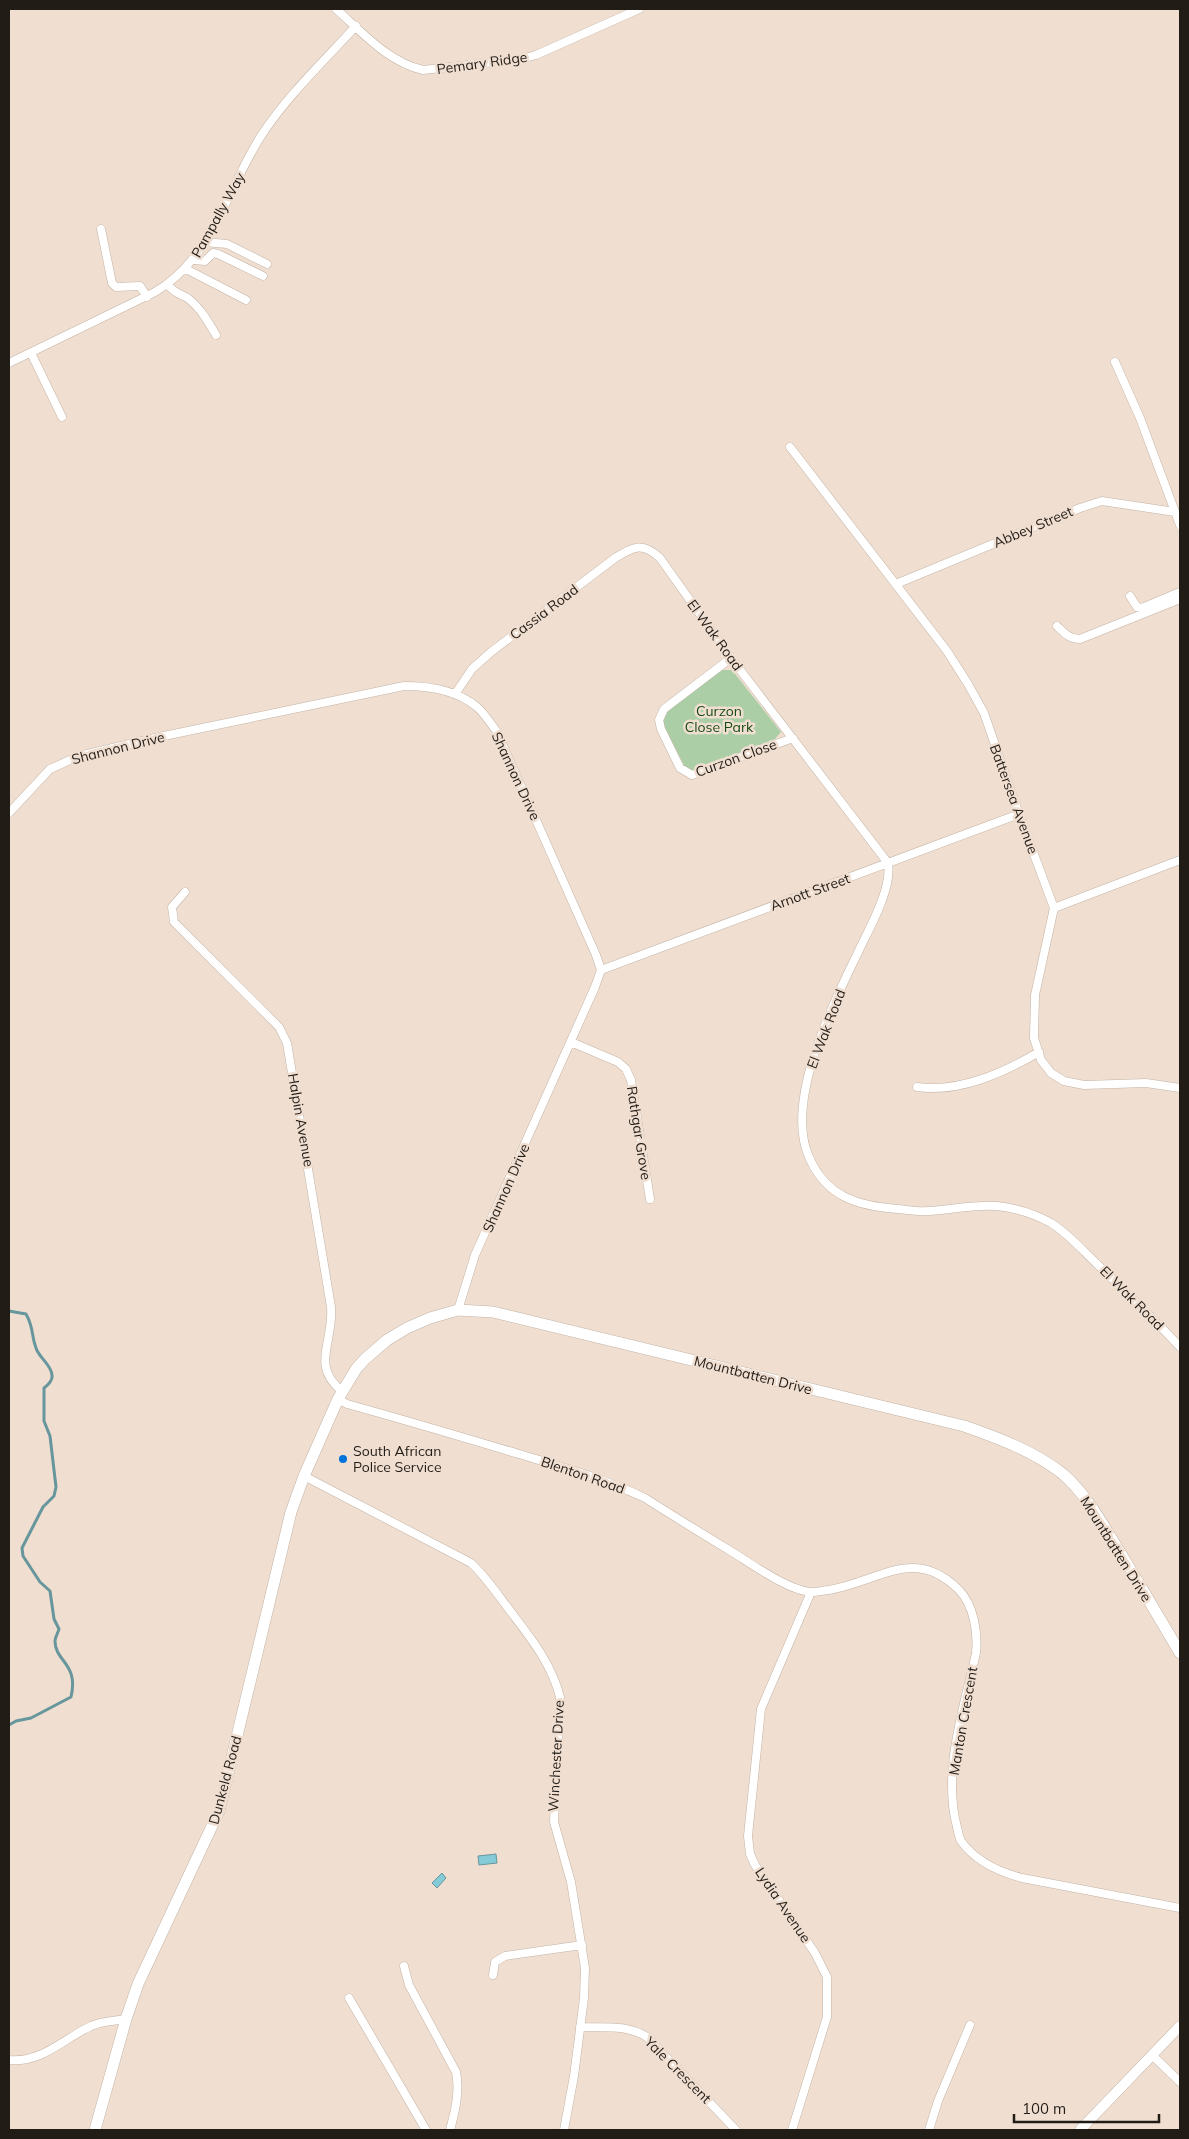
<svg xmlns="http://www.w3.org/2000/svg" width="1189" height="2139" font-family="Mulish,sans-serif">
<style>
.green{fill:#abcea7}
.water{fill:#85cad7;stroke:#67969d}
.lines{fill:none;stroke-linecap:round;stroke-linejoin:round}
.stream{stroke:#67969d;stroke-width:3}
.minor-casing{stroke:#c3b3a5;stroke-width:9}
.tertiary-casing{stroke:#c3b3a5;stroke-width:11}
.secondary-casing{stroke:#c3b3a5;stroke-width:12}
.minor{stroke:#fff;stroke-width:8}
.tertiary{stroke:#fff;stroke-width:10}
.secondary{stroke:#fff;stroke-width:11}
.poi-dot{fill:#0073da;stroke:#f0dfd1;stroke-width:2}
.labels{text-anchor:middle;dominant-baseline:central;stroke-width:5;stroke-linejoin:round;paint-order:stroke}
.street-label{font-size:14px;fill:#221c17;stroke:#f0dfd1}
.park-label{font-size:14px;fill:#174b13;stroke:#f0dfd1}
.poi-label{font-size:14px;fill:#221c17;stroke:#f0dfd1;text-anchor:start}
</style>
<rect width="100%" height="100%" fill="#f0dfd1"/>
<path class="green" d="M721,670H732L781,732L775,739L693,771L685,767L662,723L665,712Z"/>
<path class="water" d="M496,1854L497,1863L479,1865L478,1856Z
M442,1873L446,1878L437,1888L432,1883Z"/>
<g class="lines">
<path class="stream" d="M9,1311L26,1314C34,1328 31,1335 36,1348C39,1358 51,1364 52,1375C53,1381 48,1385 44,1388V1421L50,1436L56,1487L54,1496L43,1507L22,1548L23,1556L40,1582L50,1591L54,1619L59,1629C58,1633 55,1637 55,1641C55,1662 79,1663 71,1697L31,1718L16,1721L9,1725"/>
<defs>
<path id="minor" d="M336,9C363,33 388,62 423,70L521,59L536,55L639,9
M101,229L112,283L116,287L140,286L147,297
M205,242L227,244L267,264
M194,260L205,261L213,253L218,254L263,276
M186,269L246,300
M168,285C177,296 182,293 190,300C201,309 209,323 216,335
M31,353L62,417
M1115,362L1140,418L1180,525
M9,363L155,292C212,259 227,189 261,136C287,96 323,62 356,26
M790,447L947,651L968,684L984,713L1019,814L1054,908L1035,995L1034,1038L1041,1060L1051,1073L1064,1081L1084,1085L1146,1083L1180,1088
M896,584L1080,508L1102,501L1175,512
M1130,596L1137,607L1142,608L1180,592
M1057,626C1064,633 1069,639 1080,639L1180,599
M731,658L664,709L659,720L661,729L680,768L692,775L793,738
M455,694L472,669L491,652L615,558C634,546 643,542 660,558L731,658L888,863C892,886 873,922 863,942C837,996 783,1099 809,1157C826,1197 858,1206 898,1209C908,1210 918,1212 928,1211C950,1210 975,1204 997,1206C1015,1208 1035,1214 1051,1223C1069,1234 1084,1252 1099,1266C1127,1293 1154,1319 1180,1347
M9,813L50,769L79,756L159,737L404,686C429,686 458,691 477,707C485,714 491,724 497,732L596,955L601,970L595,987L475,1255L458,1310
M185,892L172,907L174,922L279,1027L287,1043L331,1307C334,1342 310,1366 342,1391
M1054,908L1180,860
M601,970L1019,814
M571,1042L618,1062L626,1069L631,1080L650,1199
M917,1087C959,1093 1003,1073 1039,1052
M338,1399L347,1404C405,1420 462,1437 519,1454C562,1467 605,1479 645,1498C673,1516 701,1533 729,1550C752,1564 784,1588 810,1592C816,1593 823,1590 829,1590C879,1582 914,1545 959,1590C974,1605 978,1633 976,1653C964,1708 942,1771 957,1827C958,1831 959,1837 961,1841C976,1862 999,1872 1022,1878L1180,1908
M304,1476L471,1563C485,1576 496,1592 508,1608C529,1636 551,1662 560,1697L554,1822L571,1882L585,1968L584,1998L574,2076L564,2130
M404,1966L409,1985L456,2072C460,2091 455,2112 450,2130
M493,1975L495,1962L505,1956L582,1945
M349,1998L426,2130
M580,2027C604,2028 626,2024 647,2037L736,2130
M1152,2055L1180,2082
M9,2060C42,2063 63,2039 91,2026C101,2021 115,2021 126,2019
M792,2130L827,2017V1977L815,1953L755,1865L750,1854L748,1836L761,1709L811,1592
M929,2130L938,2101L970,2025"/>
<path id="tertiary" d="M1080,2130L1180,2026"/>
<path id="secondary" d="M95,2130L126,2019L138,1984L219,1811L291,1512L304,1476L338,1399L356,1369L365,1359L387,1340L407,1328L430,1318L458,1310L493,1312L964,1426C998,1438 1034,1451 1063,1474C1087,1495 1103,1525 1119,1551C1140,1585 1160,1619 1180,1653"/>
</defs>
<use href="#minor" class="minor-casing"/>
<use href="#tertiary" class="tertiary-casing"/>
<use href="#secondary" class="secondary-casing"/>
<use href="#minor" class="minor"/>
<use href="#tertiary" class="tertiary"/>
<use href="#secondary" class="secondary"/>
</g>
<circle class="poi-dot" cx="343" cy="1459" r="5"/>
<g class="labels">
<g class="street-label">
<text transform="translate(482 63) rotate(-8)">Pemary Ridge</text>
<text transform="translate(218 215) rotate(-61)">Pampally Way</text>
<text transform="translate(1033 527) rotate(-23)">Abbey Street</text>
<text transform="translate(544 612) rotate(-37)">Cassia Road</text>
<text transform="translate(715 635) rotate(54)">El Wak Road</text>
<text transform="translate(118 748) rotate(-14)">Shannon Drive</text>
<text transform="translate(736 758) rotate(-20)">Curzon Close</text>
<text transform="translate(516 776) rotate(65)">Shannon Drive</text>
<text transform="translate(1014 799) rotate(70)">Battersea Avenue</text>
<text transform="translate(810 892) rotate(-20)">Arnott Street</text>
<text transform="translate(826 1029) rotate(-69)">El Wak Road</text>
<text transform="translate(301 1120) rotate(80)">Halpin Avenue</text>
<text transform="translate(639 1133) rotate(81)">Rathgar Grove</text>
<text transform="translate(506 1188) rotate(-66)">Shannon Drive</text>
<text transform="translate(1132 1298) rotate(45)">El Wak Road</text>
<text transform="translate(753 1375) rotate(14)">Mountbatten Drive</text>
<text transform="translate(583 1475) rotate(19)">Blenton Road</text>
<text transform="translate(1116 1549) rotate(58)">Mountbatten Drive</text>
<text transform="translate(963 1721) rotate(-80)">Manton Crescent</text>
<text transform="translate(556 1756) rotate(-87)">Winchester Drive</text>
<text transform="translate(225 1780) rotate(-75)">Dunkeld Road</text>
<text transform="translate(783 1905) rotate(56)">Lydia Avenue</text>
<text transform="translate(678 2070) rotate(45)">Yale Crescent</text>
</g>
<g class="park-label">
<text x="719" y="711">Curzon<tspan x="719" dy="16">Close Park</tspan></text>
</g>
<g class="poi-label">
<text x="353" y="1451">South African<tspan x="353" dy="16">Police Service</tspan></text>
</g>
</g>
<rect width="1189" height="2139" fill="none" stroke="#221c17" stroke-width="20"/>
<path d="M1014 2114v8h145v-8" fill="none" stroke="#221c17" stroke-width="2.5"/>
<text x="1022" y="2114" font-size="15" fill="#221c17" stroke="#f0dfd1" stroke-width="4" paint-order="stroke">100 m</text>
</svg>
